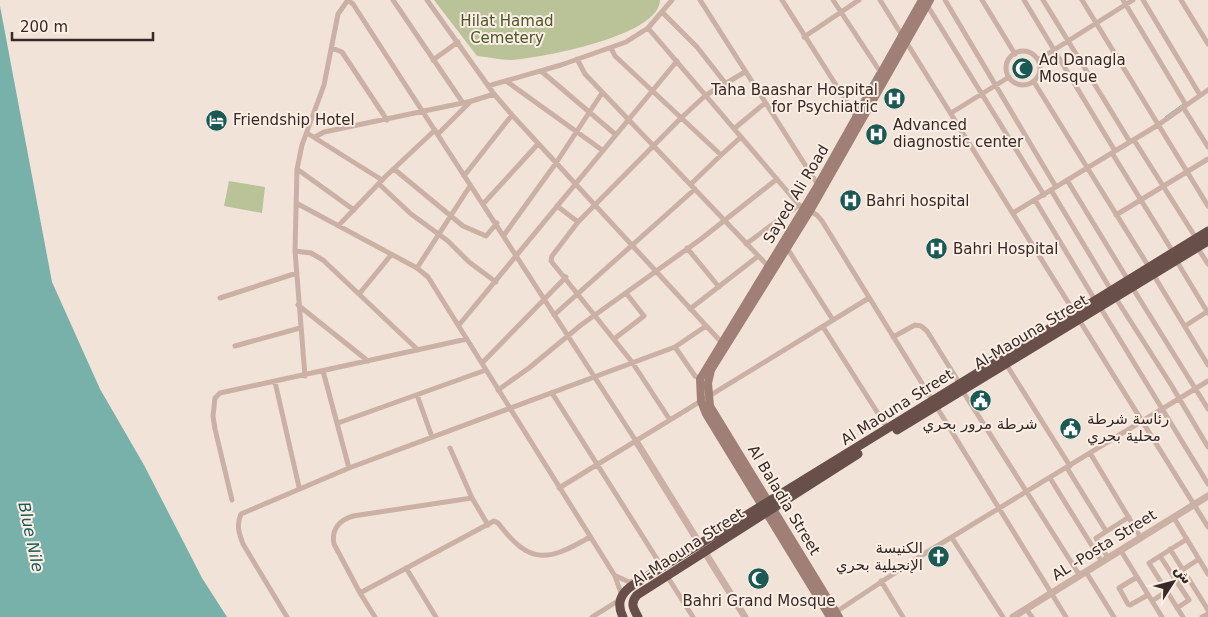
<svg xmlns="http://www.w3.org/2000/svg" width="1208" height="617" font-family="'DejaVu Sans','Noto Naskh Arabic',sans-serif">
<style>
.green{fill:#bac298}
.water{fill:#77b1aa}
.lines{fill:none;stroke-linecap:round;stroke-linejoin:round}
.stream{stroke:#77b1aa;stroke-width:1}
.minor{stroke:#cbb0a5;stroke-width:5}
.tertiary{stroke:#cbb0a5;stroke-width:7}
.secondary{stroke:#9f7f76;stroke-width:8}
.trunk{stroke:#684f4a;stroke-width:9}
.labels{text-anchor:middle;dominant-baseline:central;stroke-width:4;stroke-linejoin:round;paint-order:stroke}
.park-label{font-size:15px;fill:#4c5629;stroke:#faeee5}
.poi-label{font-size:15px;fill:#362926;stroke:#faeee5;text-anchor:start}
.street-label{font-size:15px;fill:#362926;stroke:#faeee5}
.water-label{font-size:16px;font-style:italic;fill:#1a5954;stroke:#faeee5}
</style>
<rect width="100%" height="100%" fill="#f2e3d9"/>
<path class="green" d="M434,0H660C660,36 541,58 511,60C500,60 488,57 477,56Z
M229,181L265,187L262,213L224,206Z"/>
<path class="water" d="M0,6L52,282L100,389L144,465L202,578L227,617H0Z"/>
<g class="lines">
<path class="stream" d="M861,100L877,72
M1165,117L1183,104"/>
<path class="minor" d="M393,0L463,103
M427,0L494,94L512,115L723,344
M700,0L818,185
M782,0L857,118
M833,0L881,73
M880,0L1208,527
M945,0L1056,187
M982,0L1015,54
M1024,0L1115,151
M1043,0L1130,142
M1082,0L1208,206
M1123,0L1186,105
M1143,0L1200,95
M1181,0L1208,44
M927,5L1044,195
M662,12L697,47L726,84
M648,28L799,205L817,215L822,221L1066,617
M804,37L859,0
M332,48L342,52L387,120
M611,48L615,56L721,155L741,137
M1006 68a17 17 0 1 1 34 0a17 17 0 1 1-34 0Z
M577,59L585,74L768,266
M433,60L458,42
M1038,60L1133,0
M541,71L615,134
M506,81L602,150
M1034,82L1149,267
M488,86L561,65L626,42L648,28L672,0
M1183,107L1208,147
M951,113L1009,77
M735,128L765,103
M307,133L382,180
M438,134L471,101
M315,137L324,132L472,101L494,94
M1134,140L1196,238
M1112,153L1173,252
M297,169L354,210
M394,169L463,226L486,236L497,223
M464,176L512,115
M1067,180L1128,280
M379,184L411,214L448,241L469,262L496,282
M691,184L721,155
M1051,190L1111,290
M1035,200L1095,300
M484,203L538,144
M298,204L417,268L428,277L615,576L622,596
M557,206L578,222
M1013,213L1158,125L1208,90
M1116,215L1208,159
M339,225L386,176L435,130
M504,235L556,163L602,93
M746,244L799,205
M1197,247L1208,264
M687,248L719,287
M787,248L833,320
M295,251L311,253L323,260L418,350
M1176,260L1208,313
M417,268L470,186
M1153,274L1208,365
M1132,287L1208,409
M360,293L391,255
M1115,297L1170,383L1208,447
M220,298L297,273
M298,305L368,361
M1100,307L1208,484
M690,309L757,257
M554,315L695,189
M459,325L677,61
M1185,326L1208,311
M823,327L888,429
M893,337L915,325L921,326L927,331L960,384
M614,339L644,316L626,293
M235,346L300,328
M675,347L695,376L701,379
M482,363L566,277
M1006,364L1070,466
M323,371L349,468
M305,376L295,251L297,169L302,145L324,85L338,14L348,0L353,4C448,149 542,295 636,441
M275,382L299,487
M498,390L529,368L581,325L701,239L777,179
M962,390L1080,576
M552,393L662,567
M417,395L432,437
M670,420L632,362L551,261L552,256L578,222L681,118L706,95L745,72
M338,423L486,370
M450,448L472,498L488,525
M1090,453L1141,538
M1067,468L1106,531
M1050,478L1102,562
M559,488L869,298
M232,500L215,429L213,416L215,398L220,393L467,339
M1174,518L1208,574
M952,538L1003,617
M1170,549L1208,610
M1121,551L1162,617
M1160,556L1173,576
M1108,558L1096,538L1129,517
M406,568L436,617
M1086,572L1114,617
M616,576L629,582L636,581
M667,576L693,617
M1137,577L1119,588L1128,604L1130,605L1148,595
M881,581L903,617
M360,593L494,521L498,523C530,565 547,562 590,537
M1152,601L1167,591
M1177,608L1189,600L1173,576L1199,559
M1026,609L1032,617
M836,612L919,557L1208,381
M287,617L243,544C239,533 236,525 241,514L349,468L675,347L706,326
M375,617L360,593L334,544C331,529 340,520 353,516L472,498
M592,617L621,599
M1183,617L1149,563L1187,539
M1202,617L1208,614"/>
<path class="tertiary" d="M636,441L745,617
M1013,617L1208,496"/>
<path class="secondary" d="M830,617L706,414L701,401L700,379L818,185L922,0
M839,617L710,406L708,383L711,370L810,211L930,0"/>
<path class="trunk" d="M897,430L1208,241
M623,617C616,603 621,593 633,585L1208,231
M638,617C633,608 630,603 637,595L858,454"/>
</g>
<defs>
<symbol id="mosque-disc" viewBox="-11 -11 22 22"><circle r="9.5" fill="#1a5954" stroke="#faeee5"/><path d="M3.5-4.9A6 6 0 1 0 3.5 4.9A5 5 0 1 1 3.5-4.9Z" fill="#fff"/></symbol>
<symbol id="hospital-disc" viewBox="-11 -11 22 22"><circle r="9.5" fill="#1a5954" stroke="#faeee5"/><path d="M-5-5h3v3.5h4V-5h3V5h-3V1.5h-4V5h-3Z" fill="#fff"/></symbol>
<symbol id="hotel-disc" viewBox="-11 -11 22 22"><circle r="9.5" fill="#1a5954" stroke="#faeee5"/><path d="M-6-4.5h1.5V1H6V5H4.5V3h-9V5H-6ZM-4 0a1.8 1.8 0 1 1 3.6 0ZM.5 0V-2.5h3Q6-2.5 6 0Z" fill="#fff"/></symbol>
<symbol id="civic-disc" viewBox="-11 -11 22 22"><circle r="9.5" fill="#1a5954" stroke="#faeee5"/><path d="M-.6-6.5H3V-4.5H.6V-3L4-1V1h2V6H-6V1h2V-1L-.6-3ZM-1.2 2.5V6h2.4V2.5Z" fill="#fff"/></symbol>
<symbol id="church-disc" viewBox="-11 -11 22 22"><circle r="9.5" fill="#1a5954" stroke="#faeee5"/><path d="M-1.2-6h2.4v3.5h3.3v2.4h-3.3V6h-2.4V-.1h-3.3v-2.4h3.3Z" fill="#fff"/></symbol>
</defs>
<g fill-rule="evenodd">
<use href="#mosque-disc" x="1010" y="56" width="25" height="25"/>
<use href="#hospital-disc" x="882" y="86" width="25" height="25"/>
<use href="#hotel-disc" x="204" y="108" width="25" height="25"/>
<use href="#hospital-disc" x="864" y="122" width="25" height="25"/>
<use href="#hospital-disc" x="838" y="188" width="25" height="25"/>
<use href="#hospital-disc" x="924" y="236" width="25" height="25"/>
<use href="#civic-disc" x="968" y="388" width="25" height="25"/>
<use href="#civic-disc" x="1058" y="416" width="25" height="25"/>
<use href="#church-disc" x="926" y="544" width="25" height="25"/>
<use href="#mosque-disc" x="746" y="566" width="25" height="25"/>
</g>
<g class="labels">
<g class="park-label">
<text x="507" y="21">Hilat Hamad<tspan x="507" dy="17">Cemetery</tspan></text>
</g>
<g class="poi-label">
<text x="1039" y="60">Ad Danagla<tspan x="1039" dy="17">Mosque</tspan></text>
<text x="878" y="90" text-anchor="end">Taha Baashar Hospital<tspan x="878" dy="17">for Psychiatric</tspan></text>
<text x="233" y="120">Friendship Hotel</text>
<text x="893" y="125">Advanced<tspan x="893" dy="17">diagnostic center</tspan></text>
<text x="866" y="201">Bahri hospital</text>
<text x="953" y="249">Bahri Hospital</text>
<text x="1087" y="419">رئاسة شرطة<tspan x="1087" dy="17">محلية بحري</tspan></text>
<text x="980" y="424" text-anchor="middle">شرطة مرور بحري</text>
<text x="923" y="548" text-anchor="end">الكنيسة<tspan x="923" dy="17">الإنجيلية بحري</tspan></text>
<text x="759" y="601" text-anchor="middle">Bahri Grand Mosque</text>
</g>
<g class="street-label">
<text transform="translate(796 194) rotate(-59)">Sayed Ali Road</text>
<text transform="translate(1031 332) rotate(-31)">Al-Maouna Street</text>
<text transform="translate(897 407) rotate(-32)">Al Maouna Street</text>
<text transform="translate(784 500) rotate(59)">Al Baladia Street</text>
<text transform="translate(1104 545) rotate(-32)">AL -Posta Street</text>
<text transform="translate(688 547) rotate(-33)">Al-Maouna Street</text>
</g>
<g class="water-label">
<text transform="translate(31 537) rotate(78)">Blue Nile</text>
</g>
</g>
<g transform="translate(1173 582) rotate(54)" stroke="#faeee5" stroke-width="4" paint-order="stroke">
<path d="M0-4L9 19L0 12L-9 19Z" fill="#362926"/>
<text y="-8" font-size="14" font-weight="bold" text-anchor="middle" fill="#362926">ش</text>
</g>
<path d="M12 32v8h141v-8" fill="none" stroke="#362926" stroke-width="2.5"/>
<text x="20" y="32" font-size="15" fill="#362926" stroke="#faeee5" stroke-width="4" paint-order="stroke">200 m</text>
</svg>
